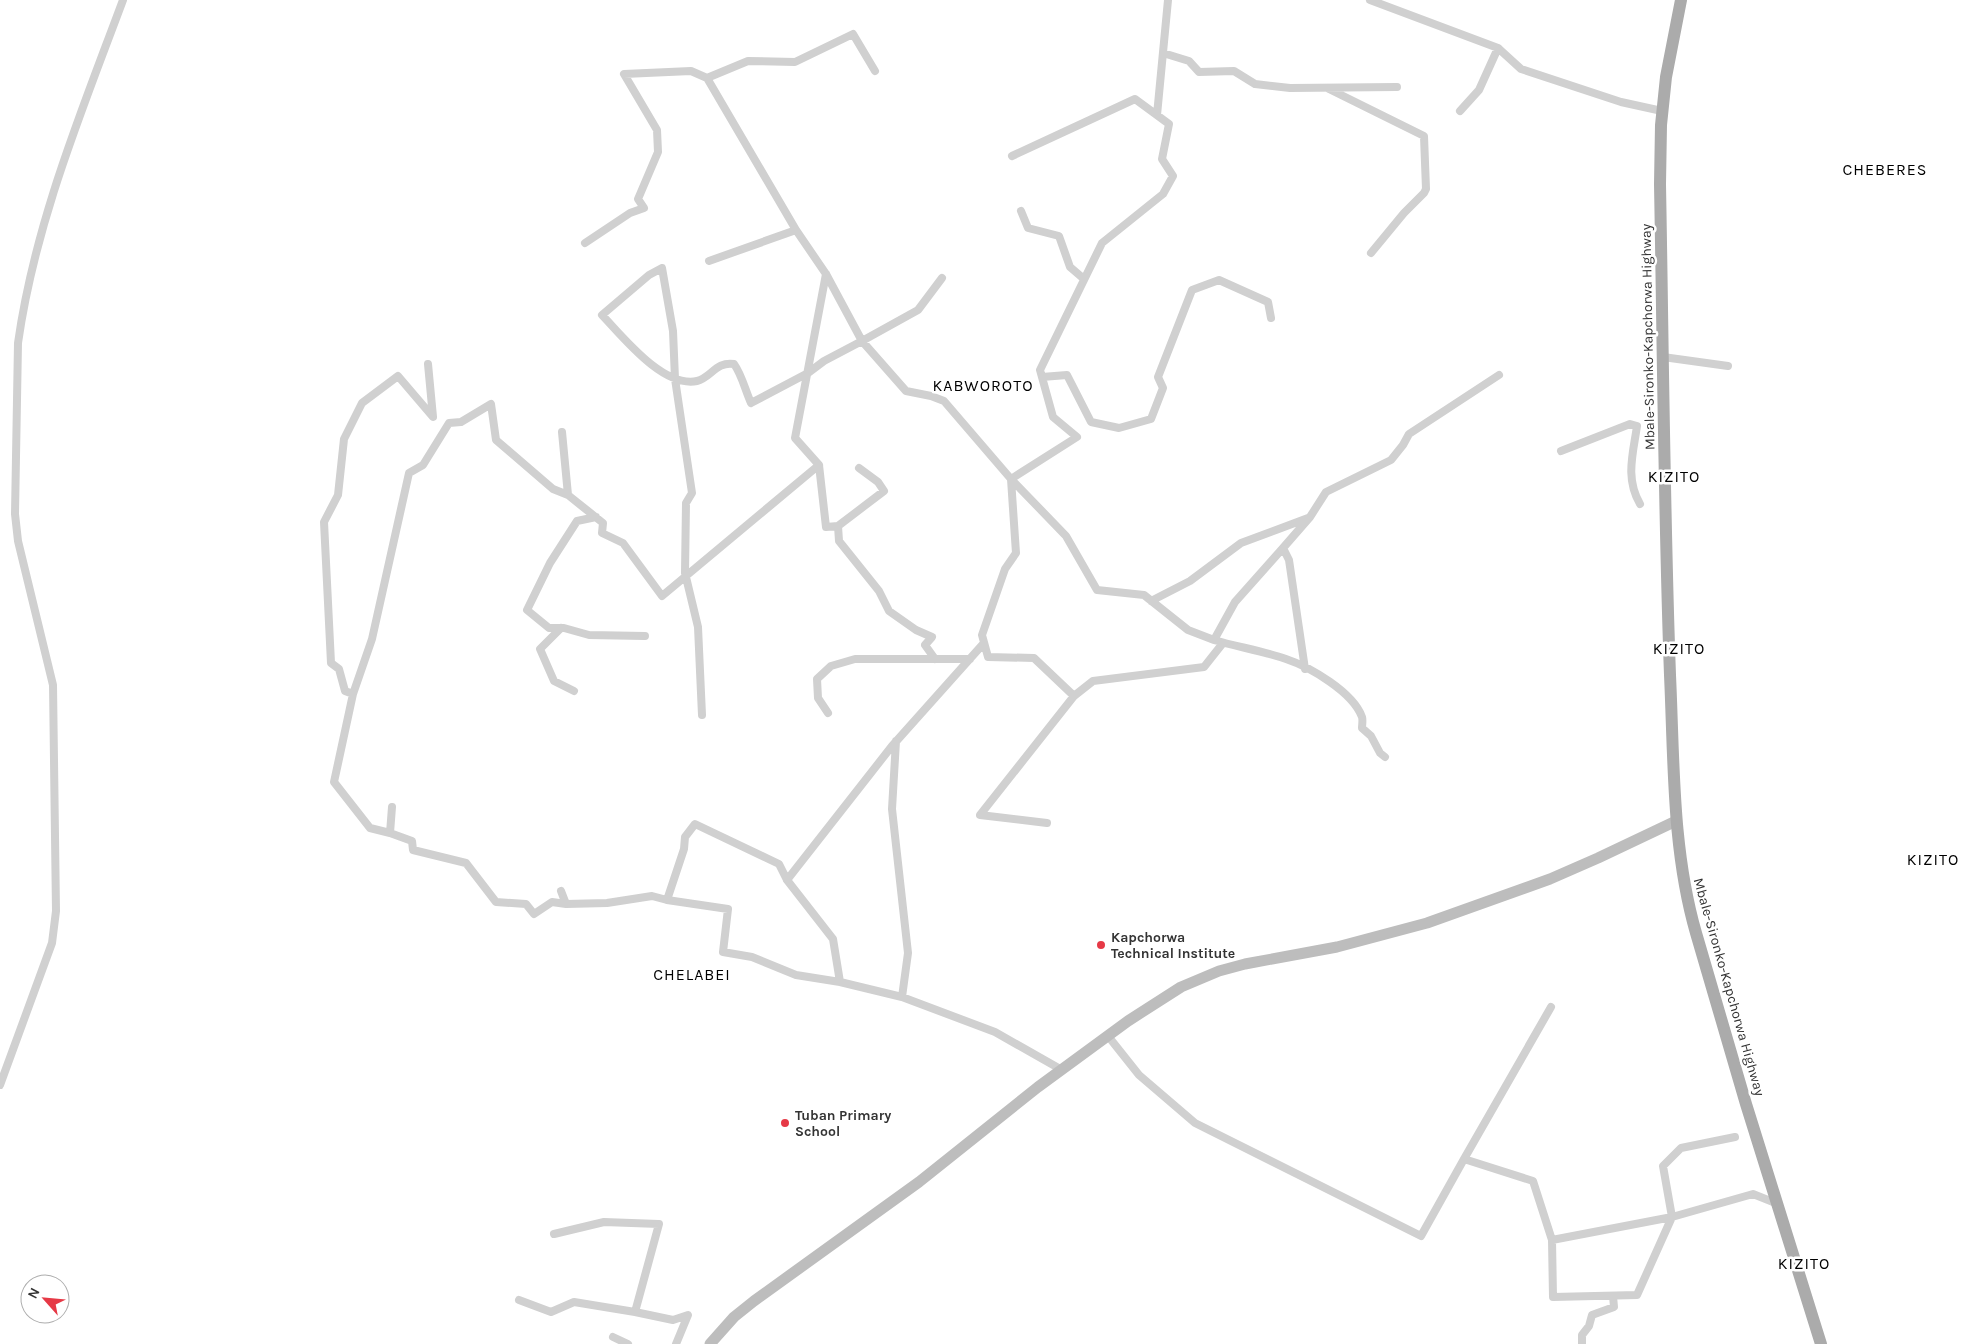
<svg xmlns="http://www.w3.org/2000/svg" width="1980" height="1344" font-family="Karla,sans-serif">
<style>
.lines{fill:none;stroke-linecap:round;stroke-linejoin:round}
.street{stroke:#d0d0d0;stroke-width:8}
.secondary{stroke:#bdbdbd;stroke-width:11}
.primary{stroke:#ababab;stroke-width:12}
.poi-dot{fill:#e63946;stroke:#fff;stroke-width:2}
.labels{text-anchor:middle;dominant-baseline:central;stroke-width:5;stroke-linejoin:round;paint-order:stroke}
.street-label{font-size:14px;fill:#333;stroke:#fff}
.poi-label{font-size:14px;font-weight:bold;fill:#333;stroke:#fff;text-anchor:start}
.quarter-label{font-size:16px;letter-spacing:1px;fill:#000;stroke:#fff}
</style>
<rect width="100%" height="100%" fill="#fff"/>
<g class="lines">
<path class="street" d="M1370,0L1498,48L1521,69L1621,102L1662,111
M1163,53L1189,61L1199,72L1234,71L1255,84L1290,88L1397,87
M707,78L748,61L795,62L853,34L875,71
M1327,88L1424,136L1426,189L1424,193L1404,213L1371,253
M1460,111L1479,90L1498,48
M1157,115L1168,0
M1021,211L1028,228L1059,236L1070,267L1084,279
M585,243L630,213L644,208L638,199L658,152L657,130L624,74L691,71L707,78L796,230
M826,274L795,438L819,465L826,527L838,526L884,491L878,482L859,468
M942,278L918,310L862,341L906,391L931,396L944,401L1011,479L1077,437L1053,417L1040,370L1102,243L1163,194L1173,176L1162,159L1169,124L1135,99L1012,156
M1663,357L1728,366
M428,364L433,417L398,376L362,403L344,439L338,495L324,522L331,663L339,669L345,691L353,694L372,639L409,473L423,465L449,423L461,422L491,404L496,440L553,489L568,495
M1042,377L1067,375L1091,422L1119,428L1151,419L1163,388L1158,377L1192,290L1219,280L1268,302L1271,318
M562,432L568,495L603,523L602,533L623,543L662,596L819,465
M1561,451L1630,424L1637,426C1633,454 1625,478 1640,504
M596,517L577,521L550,563L527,610L549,628H564L589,635L645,636
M838,526L839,541L879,591L889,611L916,630L932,637L925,645L935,659
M1283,548L1310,517L1326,492L1391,460L1403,445L1409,434L1499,375
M1151,601L1190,581L1241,543L1308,518
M561,628L540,649L554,681L574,691
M1214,640L1188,630L1144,595L1097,590L1066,536L1011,479L1016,553L1005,569L982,635L988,657L1034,658L1074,696L1093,681L1204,667L1223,643
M1305,669L1289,560L1283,548L1235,602L1214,640C1238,647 1263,651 1286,659C1310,667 1353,692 1362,717C1363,720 1362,725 1362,728L1371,736L1380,753L1385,757
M353,694L334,782L370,828L390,833
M828,713L818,698L817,679L831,666L855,659H970
M702,715L698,627L685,573L686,503L692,493L675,379L673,331L662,268L649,275L602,315C623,337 663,388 697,381C711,378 716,361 734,364C742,375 745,390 751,403L808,373L824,361L862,341L826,274L796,230L709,261
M392,807L390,833L412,841L413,850L466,863L496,902L526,904L534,914L552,902L566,904
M1047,823L980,815L1074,696
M787,880L892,746L984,643
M561,891L566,904L607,903L652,896L667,900
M840,982L796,975L752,957L723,952L728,909L667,900L684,849L685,837L695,824L779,864L787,880L833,939L840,982L902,997L908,953L892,809L896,741
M902,997L995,1032L1062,1070
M1551,1007L1464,1159L1533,1181L1552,1240
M1108,1036L1139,1075L1195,1123L1421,1236L1464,1159
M0,1085L52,943L56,911L53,685L18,541L15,514L18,343C35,223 81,113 123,0
M1735,1137L1681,1148L1663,1166L1672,1217L1552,1240L1553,1297L1637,1295L1672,1217L1753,1194L1778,1204
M554,1234L604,1222L659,1224L635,1312L673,1320L688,1315L676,1344
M519,1300L551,1312L574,1302L635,1312
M613,1337L628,1344
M1582,1344V1335L1589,1326L1592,1315L1614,1307L1613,1296"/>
<path class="secondary" d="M710,1344L734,1317L754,1301L919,1182L1038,1087L1128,1021L1181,987L1219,971L1245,964L1337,947L1427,923L1550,879L1598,858L1676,821"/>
<path class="primary" d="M1681,0L1666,77L1661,125L1660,184C1663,347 1664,511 1670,675C1674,761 1672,850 1696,933L1746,1104L1821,1344"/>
</g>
<g class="poi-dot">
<circle cx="1101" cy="945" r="5"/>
<circle cx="785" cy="1123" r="5"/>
</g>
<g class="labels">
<g class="street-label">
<text transform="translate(1648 337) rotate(-91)">Mbale-Sironko-Kapchorwa Highway</text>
<text transform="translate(1729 987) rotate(74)">Mbale-Sironko-Kapchorwa Highway</text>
</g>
<g class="poi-label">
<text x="1111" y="937">Kapchorwa<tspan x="1111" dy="16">Technical Institute</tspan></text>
<text x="795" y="1115">Tuban Primary<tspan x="795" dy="16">School</tspan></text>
</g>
<g class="quarter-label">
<text x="1885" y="169">CHEBERES</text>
<text x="983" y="385">KABWOROTO</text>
<text x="1674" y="476">KIZITO</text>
<text x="1679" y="648">KIZITO</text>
<text x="1933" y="859">KIZITO</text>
<text x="692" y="974">CHELABEI</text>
<text x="1804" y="1263">KIZITO</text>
</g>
</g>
<g transform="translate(45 1299) rotate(297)"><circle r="24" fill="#ffffff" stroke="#adadad"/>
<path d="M0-4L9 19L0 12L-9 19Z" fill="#e63946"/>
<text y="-8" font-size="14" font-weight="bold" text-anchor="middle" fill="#333333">N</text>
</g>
</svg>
